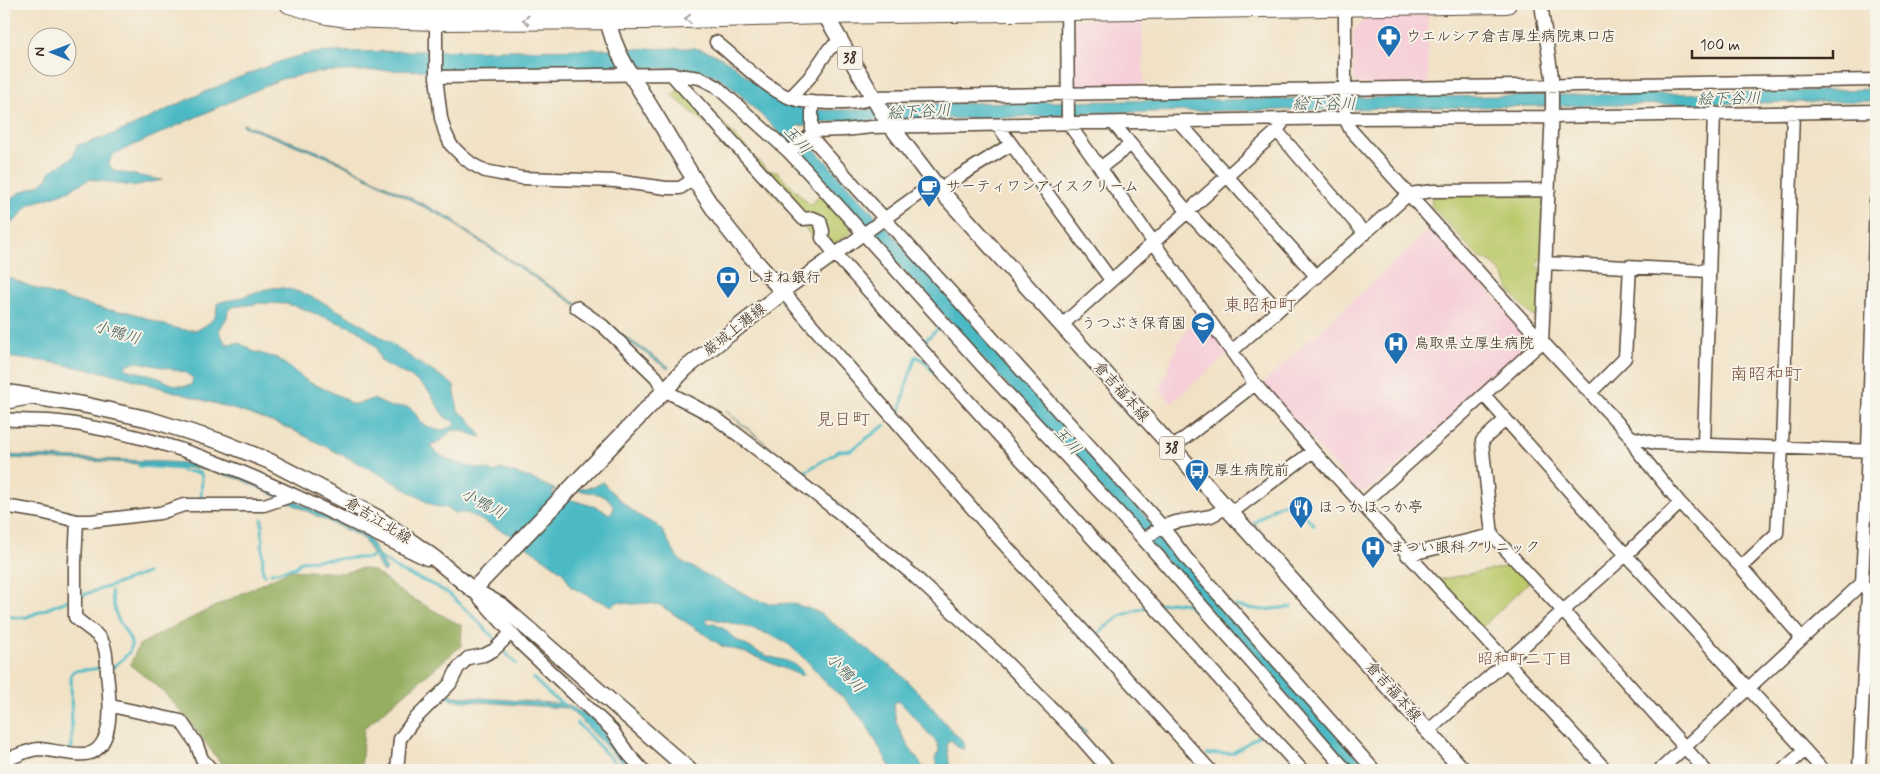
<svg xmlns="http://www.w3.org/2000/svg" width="1880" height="774" font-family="Mynerve,'Klee One',sans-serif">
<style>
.built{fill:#f6cfd8}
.green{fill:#bbc96b;stroke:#7b7a44}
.forest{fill:#94ad5f;stroke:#686c3e}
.water{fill:#4cbac5;stroke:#447272;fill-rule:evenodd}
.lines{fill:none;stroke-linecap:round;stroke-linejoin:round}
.stream{stroke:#4cbac5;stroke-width:3}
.minor-casing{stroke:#564637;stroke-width:15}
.major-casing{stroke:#564637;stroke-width:18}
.highway-casing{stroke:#564637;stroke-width:20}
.minor{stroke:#fff;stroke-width:12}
.major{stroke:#fff;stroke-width:15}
.highway{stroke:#fff;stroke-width:18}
.oneway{stroke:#a79f9a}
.labels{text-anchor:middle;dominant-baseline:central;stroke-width:4;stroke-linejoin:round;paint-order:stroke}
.shield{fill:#f7f3e8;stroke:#73665b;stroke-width:1}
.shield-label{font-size:14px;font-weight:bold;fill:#3b2a1e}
.poi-label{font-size:15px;fill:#3b2a1e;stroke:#f7f3e8;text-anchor:start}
.street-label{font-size:15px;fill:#3b2a1e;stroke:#f7f3e8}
.water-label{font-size:16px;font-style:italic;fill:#415c58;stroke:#f7f3e8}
.neighbourhood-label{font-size:16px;fill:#7a5240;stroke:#f7f3e8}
.quarter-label{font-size:18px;fill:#7a5240;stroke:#f7f3e8}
</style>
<rect width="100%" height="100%" fill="#f7f3e8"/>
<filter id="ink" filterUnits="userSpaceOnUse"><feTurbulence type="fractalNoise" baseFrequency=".02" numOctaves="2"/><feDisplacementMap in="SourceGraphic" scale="10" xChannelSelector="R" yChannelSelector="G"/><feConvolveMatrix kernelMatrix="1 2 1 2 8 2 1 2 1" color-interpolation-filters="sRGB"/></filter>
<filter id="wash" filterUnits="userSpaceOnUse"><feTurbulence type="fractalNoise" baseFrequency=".0096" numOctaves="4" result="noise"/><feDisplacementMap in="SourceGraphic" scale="20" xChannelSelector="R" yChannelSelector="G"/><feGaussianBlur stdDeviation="1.12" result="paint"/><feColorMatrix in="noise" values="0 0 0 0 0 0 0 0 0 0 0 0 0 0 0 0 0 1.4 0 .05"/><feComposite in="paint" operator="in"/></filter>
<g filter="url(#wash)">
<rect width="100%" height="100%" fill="#f1e2c6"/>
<path class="built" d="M1428,13V84H1356L1354,82L1353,32L1367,16Z
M1142,18L1144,85L1078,88L1071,83V24L1074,20Z
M1431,228L1530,336V345L1382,480L1368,490H1356L1262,384Z
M1201,313L1229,353L1172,403L1159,389L1182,336Z"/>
<path class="green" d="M685,82L767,170L777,172L810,205L823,193L854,230L825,251L732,147L672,95Z
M1542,194L1544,198L1542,259H1539L1538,268H1542L1539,316L1536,317L1530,314L1510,292L1504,276L1493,264L1477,256L1431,205L1432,195Z
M1515,565L1529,582L1481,628L1438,580Z"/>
<path class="forest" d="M362,568L374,571L404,594L462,626L461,646L364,728L361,770H226L185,716L161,689L130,665L139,645L169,629L290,570L342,573Z"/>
<path class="water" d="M695,48L712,53L732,64L769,95L785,104L808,110H866L893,105L967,103L1731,93L1876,89V101L1079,113L1053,116L832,122L797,126L798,131L1001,353L1370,770H1354L924,293V290L916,282L913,281C862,225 816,167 761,115C747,102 732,85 715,76C703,70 690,69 678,68L335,71L319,72L281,79L112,155L109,164L114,171L162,180L132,186L90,179L64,193L30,204L14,222H4V205L19,193L39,185L48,178L50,172L73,157L77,145C107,139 135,125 162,112C192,97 222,84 253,72C280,61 300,53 329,52Z
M243,124L325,154L454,220L460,227L588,311L669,367L668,369L585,311L459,228L453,222L332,159L243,126Z
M4,275C36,290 70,301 105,309C113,311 120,311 128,312C148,317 174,332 194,330C203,329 211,322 216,315L217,304C223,300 229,301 235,299C251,295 266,286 283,288C323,294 391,344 425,367C435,373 446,378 454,386L458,411L468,418L482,437C473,436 467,431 458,430C450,429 447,436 442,440C439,442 434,444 430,445C435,456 460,465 471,467C479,469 487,468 494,473L500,469L530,478L556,490L594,487L603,482C605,487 634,513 640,516C646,521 655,522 660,528C668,538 673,554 681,561L716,580L759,601L774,604L792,603L818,612L899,673L925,699L951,730L964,742V749L956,747L953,741L949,740L947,746L950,770H939L935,759L939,750L938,744L904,706L897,701L894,703C892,727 912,751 925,770H892L866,724L844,698L831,688L809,663L788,644L768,634L747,627L710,618L706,619L708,623C726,626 725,632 738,641C745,645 756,651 763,654C777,661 796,658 804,675H800L741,651L722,646L660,605L648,603L633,604L617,602L613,606L597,600L571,587L563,572L512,536L467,513H455L447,508L434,506L376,472L291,429L243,412L118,375L50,362L4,357ZM262,303L286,304L298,307L358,330L376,347L381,361C397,372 416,376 429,392C438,403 440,418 453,421L456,425L443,430H436L421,423L414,411L408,407H391L373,399L356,404H351L344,398L307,381L277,358L252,351L250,348L238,343L226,344L219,331L227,317L228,310L232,307ZM139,362L184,372L193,378L191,385C175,390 164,378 148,374C140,372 133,372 125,368L127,364ZM554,490C571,491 616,488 613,512L609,514L599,508L552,494Z
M726,411L842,506L821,491Z
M4,455L147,461L184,463L215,469L245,478L283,495L368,537L387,570L383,572L363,538L240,479L202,469L174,467L115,462L4,458Z
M1008,653L1087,733L1085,734L1006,654Z
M450,693L454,696L564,704C573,707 580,713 589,714L600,726L608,740L635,770H629L579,718L567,708L451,700L446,695Z"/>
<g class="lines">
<path class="stream" d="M923,342L940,327
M900,412L906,386L916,356L924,361L972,414
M139,466L181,469L182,471L200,473L202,476L201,502
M803,473L839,451L851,450L885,425
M262,519L263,573L266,575
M1254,523C1264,516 1281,498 1294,505C1301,510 1308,519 1314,525
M381,558L400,571L434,585L449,594L472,615L497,641
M271,573L296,567L301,561L346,558H369L372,556
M111,592C113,601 114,612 118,619C132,644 141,646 113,667
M79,596L111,586L147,573
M1159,604L1171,602L1187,604L1206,622
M1235,606L1261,610L1291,607
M4,616L24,618L69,600
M1098,633L1120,616L1146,607
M501,648L516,664
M533,678L548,693L564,705
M577,723L622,770
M1291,748C1302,753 1308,761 1315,770
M69,749L72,748L71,674L74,671L102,668
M1207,754L1233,753L1261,734L1263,735"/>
</g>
</g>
<g filter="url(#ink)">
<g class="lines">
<defs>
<path id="minor" d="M1067,4L1068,123L1255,384L1313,451L1606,770
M1345,4V118L1350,129L1502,298L1631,437L1637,450L1680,503L1741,567L1802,638
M436,14V77L441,118L445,132L451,145L462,156L472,164L485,171L522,178L616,181L666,188H680L694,179
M716,42C739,60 769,93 797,100C808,103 820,102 831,103C846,103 859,104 873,97L1876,80
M671,74L803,219L813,218L820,221L823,231L822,238L836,255L1302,770
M436,77L671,74L700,78L716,86L789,152L807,171L985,369L1144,540L1346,770
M790,98L809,78L829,49L841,41
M812,102V131
M1179,122L1317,277
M1113,123L1188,212L1278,310
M998,126L1111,280
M1277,131L1365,234
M789,152L810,136
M1100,168L1130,145
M934,183L783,292L993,532L1210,770
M939,189L1010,145
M1545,263L1709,271
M576,307L603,326L656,377L664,390L713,416L737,434L841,514L912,574L999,655L1080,737L1109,770
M1061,326L1277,131L1285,119
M1232,351L1409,194L1433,191L1549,190
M1590,393L1625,358L1630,266
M1484,395L1626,555L1823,770
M4,403L31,398
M4,419C19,421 34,420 49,421C63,422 77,424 90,427C211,447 318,507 427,559L431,558
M1505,420L1482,441L1492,535L1563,611L1705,770
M1631,437L1655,443L1875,451
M1704,444L1714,113
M1172,448L1255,384
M1363,504L1542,342L1552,108V77L1541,4
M4,506L41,512L77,521H91L160,513L184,505H264L288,497L290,493
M1231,513L1313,451
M1144,540L1162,526L1176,522L1211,516L1226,508
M1407,555L1492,535
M1741,567L1777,533L1782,448L1793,112
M477,595L522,645L612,730L629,755L643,770
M111,706L181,721L196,743L202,759L212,770
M1428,731L1626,555L1680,503
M4,759C17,758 26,749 40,749C53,750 82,758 93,752C116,739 109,694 107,673C107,664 107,651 103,643C98,632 83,626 75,617V562L77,521
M397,770L400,739L413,721L450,684L458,668L468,658L484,655L494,650L511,633
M1374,770L1187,559L1162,526L810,136L812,131L844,130L872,127L1345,118L1552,117L1876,111
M1660,770L1862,583
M1783,770L1805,750
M1859,770L1868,592L1862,583L1868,450L1876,201"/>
<path id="major" d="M819,4L887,121L939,189L1463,770
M4,392L85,405L148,419L222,442L269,461L378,518L433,557L473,590L502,606L689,770
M473,590L686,368L783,292C763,269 741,247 723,222C696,186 674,145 650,106C632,76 608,44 607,9"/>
<path id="highway" d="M289,4L327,15L348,18L435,21L650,20L825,15L1507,4
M341,4L374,8L771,5"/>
</defs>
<use href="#minor" class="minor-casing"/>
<use href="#major" class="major-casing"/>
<use href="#highway" class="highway-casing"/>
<use href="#minor" class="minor"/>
<use href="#major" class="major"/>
<use href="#highway" class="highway"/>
</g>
<defs><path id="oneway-chevron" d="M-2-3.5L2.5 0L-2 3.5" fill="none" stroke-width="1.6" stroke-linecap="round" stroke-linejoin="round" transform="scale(1.25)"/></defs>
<g class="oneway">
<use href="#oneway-chevron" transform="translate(688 19) rotate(178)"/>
<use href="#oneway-chevron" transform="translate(526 20) rotate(180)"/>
</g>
</g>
<defs>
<symbol id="pharmacy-pin" viewBox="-11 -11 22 30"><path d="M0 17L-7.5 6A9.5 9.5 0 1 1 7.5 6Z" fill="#1f6fb2" stroke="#f7f3e8"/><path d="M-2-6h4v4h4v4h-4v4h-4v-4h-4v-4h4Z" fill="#fff"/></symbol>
<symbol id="cafe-pin" viewBox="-11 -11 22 30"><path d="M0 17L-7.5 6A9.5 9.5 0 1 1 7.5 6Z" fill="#1f6fb2" stroke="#f7f3e8"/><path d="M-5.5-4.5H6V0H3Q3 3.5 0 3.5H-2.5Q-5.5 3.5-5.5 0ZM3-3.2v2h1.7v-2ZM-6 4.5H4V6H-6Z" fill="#fff"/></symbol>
<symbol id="bank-pin" viewBox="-11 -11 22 30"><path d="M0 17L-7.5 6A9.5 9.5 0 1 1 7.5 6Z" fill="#1f6fb2" stroke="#f7f3e8"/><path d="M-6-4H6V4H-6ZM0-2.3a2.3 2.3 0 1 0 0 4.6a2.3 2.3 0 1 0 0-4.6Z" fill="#fff"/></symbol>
<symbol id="school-pin" viewBox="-11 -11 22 30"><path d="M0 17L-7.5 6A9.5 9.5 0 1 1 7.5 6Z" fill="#1f6fb2" stroke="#f7f3e8"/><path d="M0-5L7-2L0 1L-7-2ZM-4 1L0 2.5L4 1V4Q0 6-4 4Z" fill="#fff"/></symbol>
<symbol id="hospital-pin" viewBox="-11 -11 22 30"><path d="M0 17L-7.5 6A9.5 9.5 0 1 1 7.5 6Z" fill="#1f6fb2" stroke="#f7f3e8"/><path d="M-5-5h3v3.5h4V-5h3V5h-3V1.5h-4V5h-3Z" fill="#fff"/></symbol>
<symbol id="bus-pin" viewBox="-11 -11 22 30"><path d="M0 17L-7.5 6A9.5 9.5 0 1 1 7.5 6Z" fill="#1f6fb2" stroke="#f7f3e8"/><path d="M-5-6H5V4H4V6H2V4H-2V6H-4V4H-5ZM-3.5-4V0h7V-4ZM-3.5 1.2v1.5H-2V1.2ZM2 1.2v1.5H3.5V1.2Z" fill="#fff"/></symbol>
<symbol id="restaurant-pin" viewBox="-11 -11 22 30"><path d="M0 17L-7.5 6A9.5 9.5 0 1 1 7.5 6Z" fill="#1f6fb2" stroke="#f7f3e8"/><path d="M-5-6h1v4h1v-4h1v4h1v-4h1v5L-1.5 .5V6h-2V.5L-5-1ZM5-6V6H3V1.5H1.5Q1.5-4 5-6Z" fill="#fff"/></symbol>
</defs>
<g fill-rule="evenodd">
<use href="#pharmacy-pin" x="1375" y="23" width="28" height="38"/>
<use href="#cafe-pin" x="915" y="173" width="28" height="38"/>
<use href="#bank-pin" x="714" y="264" width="28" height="38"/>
<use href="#school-pin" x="1189" y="310" width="28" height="38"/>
<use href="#hospital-pin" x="1382" y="330" width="28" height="38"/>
<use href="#bus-pin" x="1183" y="457" width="28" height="38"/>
<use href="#restaurant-pin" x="1287" y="494" width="28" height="38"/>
<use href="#hospital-pin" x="1359" y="534" width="28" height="38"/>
</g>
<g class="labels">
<g class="shield">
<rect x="837.5" y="46.5" width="25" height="23" rx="4"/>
<rect x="1159.5" y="436.5" width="25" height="23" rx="4"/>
</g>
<g class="shield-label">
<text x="850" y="58">38</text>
<text x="1172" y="448">38</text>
</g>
<g class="poi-label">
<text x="1406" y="37">ウエルシア倉吉厚生病院東口店</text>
<text x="946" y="187">サーティワンアイスクリーム</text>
<text x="746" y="278">しまね銀行</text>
<text x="1186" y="324" text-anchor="end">うつぶき保育園</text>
<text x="1414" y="344">鳥取県立厚生病院</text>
<text x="1214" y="471">厚生病院前</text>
<text x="1318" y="508">ほっかほっか亭</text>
<text x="1390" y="548">まつい眼科クリニック</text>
</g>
<g class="street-label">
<text transform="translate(735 330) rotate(-38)">巌城上灘線</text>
<text transform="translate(1121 392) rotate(48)">倉吉福本線</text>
<text transform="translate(378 521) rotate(32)">倉吉江北線</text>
<text transform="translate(1393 692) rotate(48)">倉吉福本線</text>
</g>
<g class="water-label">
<text transform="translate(1729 99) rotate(-1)">絵下谷川</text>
<text x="1324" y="104">絵下谷川</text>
<text transform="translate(919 112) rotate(-3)">絵下谷川</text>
<text transform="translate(797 140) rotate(48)">玉川</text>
<text transform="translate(117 333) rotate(17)">小鴨川</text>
<text transform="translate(1067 441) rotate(48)">玉川</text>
<text transform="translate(483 504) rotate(28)">小鴨川</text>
<text transform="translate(845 673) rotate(48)">小鴨川</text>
</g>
<g class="neighbourhood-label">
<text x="1525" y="659">昭和町二丁目</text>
</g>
<g class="quarter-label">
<text x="1260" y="306">東昭和町</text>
<text x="1766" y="375">南昭和町</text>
<text x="843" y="420">見日町</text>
</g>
</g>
<rect width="1880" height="774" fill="none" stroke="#f7f3e8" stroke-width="20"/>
<g transform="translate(52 52) rotate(271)"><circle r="24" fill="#f7f3e8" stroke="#aca397"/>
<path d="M0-4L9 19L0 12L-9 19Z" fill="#1f6fb2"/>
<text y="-8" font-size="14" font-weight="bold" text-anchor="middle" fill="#3b2a1e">N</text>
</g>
<path d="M1692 50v8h141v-8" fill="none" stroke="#3b2a1e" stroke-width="2.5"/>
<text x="1700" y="50" font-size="15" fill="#3b2a1e" stroke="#f7f3e8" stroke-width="4" paint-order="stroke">100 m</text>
</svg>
